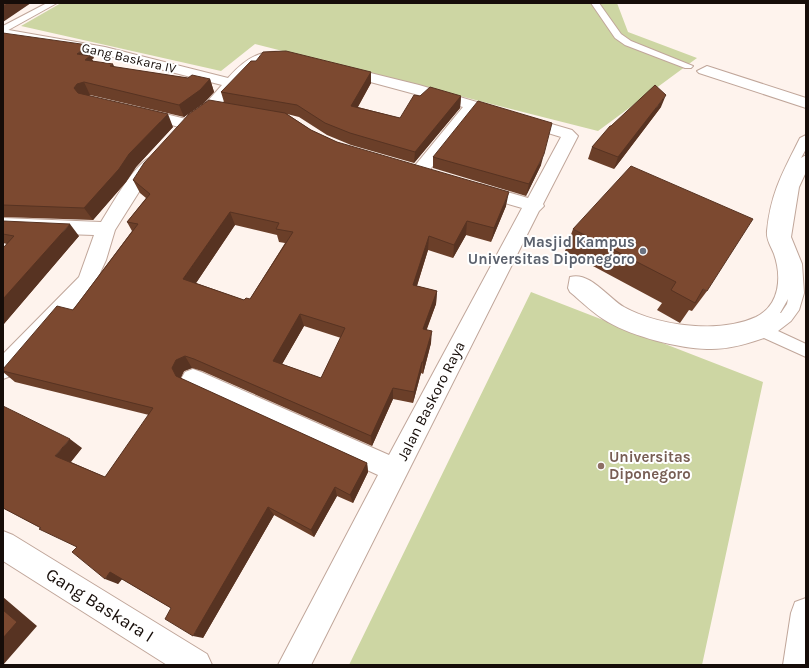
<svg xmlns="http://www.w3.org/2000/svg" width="809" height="668" font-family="Karla,sans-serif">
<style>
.green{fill:#cdd6a3}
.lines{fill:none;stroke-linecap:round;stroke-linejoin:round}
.service-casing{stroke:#c0a69a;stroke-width:2}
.minor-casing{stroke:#c0a69a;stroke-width:2}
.secondary-casing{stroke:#c0a69a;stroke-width:2}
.service{fill:#fff;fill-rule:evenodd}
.minor{fill:#fff;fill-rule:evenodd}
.secondary{fill:#fff;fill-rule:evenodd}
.wall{fill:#6b3f29;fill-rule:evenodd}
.shaded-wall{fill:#573322}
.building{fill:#7c4930;stroke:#573322;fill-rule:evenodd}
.worship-dot{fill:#6b7280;stroke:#fff;stroke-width:1.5}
.education-dot{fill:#8d6e63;stroke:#fff;stroke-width:1.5}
.labels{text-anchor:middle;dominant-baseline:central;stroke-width:4;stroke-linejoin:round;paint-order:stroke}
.far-street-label{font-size:13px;fill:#160d09;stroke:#fff}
.worship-label{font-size:15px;font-weight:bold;fill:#5b616d;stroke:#fff;text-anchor:end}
.street-label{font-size:15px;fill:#160d09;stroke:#fff}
.education-label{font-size:15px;font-weight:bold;fill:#785e54;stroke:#fff;text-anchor:start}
.near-street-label{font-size:18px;fill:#160d09;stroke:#fff}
</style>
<rect width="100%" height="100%" fill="#fef3ed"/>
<path class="green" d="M61,3H617L628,32L697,58L598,131L255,44L221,71L21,26Z
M531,292L763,382L702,665H349Z"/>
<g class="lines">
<defs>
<path id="service" d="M47,3H57L3,33V26Z
M591,3H599L621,34L631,41L693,66L691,68H685L625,45L615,38Z
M707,66L806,98V108L699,73L697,71Z
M806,135V149L801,158L806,155V172L799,187L791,237L802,264L804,293L799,310L791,321L778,331L806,344V357L764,338C747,344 726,350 707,349C678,348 634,337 608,322C595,315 582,302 570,292L568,288L570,277C590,271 608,298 624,307C659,326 719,334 756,317C780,305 782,277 774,254C771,246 766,240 767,231C771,192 783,172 800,138ZM788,299L787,304L781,313H780Z"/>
<path id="minor" d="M3,29L105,47L228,78C247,57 263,47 292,54L294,57L292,60C282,62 271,57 262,62C258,64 254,69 250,73C232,89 210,123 187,129L136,116L133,113L136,110L141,108L186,119L205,104L222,85L105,55L3,37Z
M342,66L419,85L572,130L578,136L543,204L544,206L539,211L311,665H278L378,475L185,386L181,379L185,372L193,369L201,372L389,455L522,208L474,194L471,190L474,186L480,184L528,198L561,137L476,111L425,176L419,177L413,176L410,172L413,168L463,107L337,73L335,70L337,67Z
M154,156L160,157L162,161L149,176L115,230L106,260L94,286L11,376L3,379V354L79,277L94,235L3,232V218L101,222C112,205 135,161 154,156Z
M3,531L13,535L207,654L212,665H167L3,561Z"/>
<path id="secondary" d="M806,598V665H783L791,613L795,602Z"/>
</defs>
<use href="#service" class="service-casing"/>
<use href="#minor" class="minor-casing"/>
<use href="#secondary" class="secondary-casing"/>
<use href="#service" class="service"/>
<use href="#minor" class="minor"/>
<use href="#secondary" class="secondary"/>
</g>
<path class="wall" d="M3,33L94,58L92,59L93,61L115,67L188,78L210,79L214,92L204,103L184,117L90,95H88L173,127L136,167L126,182L93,220L3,217Z
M371,72V83L358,107L400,118L420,96H461L460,108L414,163L351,145L327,135L299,117L287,114L311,130L337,142L506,206L491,242L466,235L453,258L428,250L417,286L437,291L436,304L427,329L431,343L423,374L421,373L413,403L393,399L372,446L202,371L192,368L184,371L180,378L367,463L368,472L353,503L337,496L314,537L274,515L203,638L171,608L122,579L118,584L77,547L3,508L82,448L71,462L105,477L149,415L15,382L3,372V369L73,310L132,231L127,222L146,198L140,193L133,180L224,102L221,92ZM235,225L277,235L279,242L285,243L250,299L244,300L196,283ZM304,326L341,338L321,378L282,364Z
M661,107L614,169L588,159L592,147L611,126Z
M433,157L541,165L526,196L433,168Z
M3,221L79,236L3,325V248L7,244L3,243Z
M573,229L707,291L692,311L689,310L680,323L657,310L662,303L565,251Z"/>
<path class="shaded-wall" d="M7,3H31L3,22V6Z
M88,45L94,58L92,59L96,68L77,54Z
M113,64L119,76L110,66Z
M371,72V83L352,117L351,106Z
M210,79L214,92L204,103L184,117L179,105Z
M84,82L90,95L84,97L80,101L74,88L77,84Z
M666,95L661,107L614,169L618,157Z
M461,96L460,108L414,163L415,152Z
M168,114L173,127L136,167L126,182L93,220L84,208L129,154Z
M544,154L541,165L526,196L529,184Z
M509,192L506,206L491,242L494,228Z
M230,212L235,225L190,292L183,279Z
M467,221L466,235L453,258L454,245Z
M70,224L79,236L3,325V299Z
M429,236L428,250L413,298V285Z
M437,291L436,304L422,341L423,329Z
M300,314L304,326L277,373L273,361Z
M432,331L431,343L423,374V362Z
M185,356L192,368L184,371L180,380L176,376L172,368L176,360Z
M422,362L421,373L413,403L414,392Z
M393,388V399L372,446L371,436Z
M70,439L82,448L68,465L55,456Z
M367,463L368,472L353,503L350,495Z
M335,487L337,496L314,537L311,530Z
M268,507L274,515L203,638L193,636Z
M110,572L123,578L118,584L105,579Z
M3,597L37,626L3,665Z"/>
<path class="building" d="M3,3H7L3,6Z
M3,33L88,45L77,54L90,56L85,60L113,64L110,66L188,78L192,75L210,79L200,90L179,105L84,82L77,84L74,88L78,93L168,114L129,154L119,169L84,208L3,205Z
M286,51L371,72L351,106L400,118L414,95L420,96L430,87L461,96L415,152L350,133L325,123L297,105L221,92L251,61H256L263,52Z
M655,85L666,95L618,157L592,147L610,126H611Z
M209,100L285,113L311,130L337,142L509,192L494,228L467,221L454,245L429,236L413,285L437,291L423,329L432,331L423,362H422L414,392L393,388L371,436L194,359L185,356L176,360L172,368L176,376L367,463L350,495L335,487L311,530L268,507L193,636L165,619L171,608L110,572L105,579L72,552L77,547L39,529L41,528L3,508V406L70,439L55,456L105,477L153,408L3,371V369L57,306L73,310L138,224L127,222L150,194L133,180L144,163L189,114ZM230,212L279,223L276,229L293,232L250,299L246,298L244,300L183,279ZM300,314L345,328L321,378L273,361Z
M478,101L552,123L544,154L529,184L433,157Z
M631,166L753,219L707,291L703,289L695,303L671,290L676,282L573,229Z
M3,221L70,224L3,299V248L14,236L3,234Z
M3,610L17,622L3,638Z"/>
<circle class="worship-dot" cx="643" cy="251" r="4"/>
<circle class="education-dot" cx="601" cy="466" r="4"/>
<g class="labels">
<g class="far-street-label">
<text transform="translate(129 58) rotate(13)">Gang Baskara IV</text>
</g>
<g class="worship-label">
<text x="635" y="242">Masjid Kampus<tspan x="635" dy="17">Universitas Diponegoro</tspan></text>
</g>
<g class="street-label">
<text transform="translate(431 401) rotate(-63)">Jalan Baskoro Raya</text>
</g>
<g class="education-label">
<text x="609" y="457">Universitas<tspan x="609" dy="17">Diponegoro</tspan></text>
</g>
<g class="near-street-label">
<text transform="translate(100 605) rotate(32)">Gang Baskara I</text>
</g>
</g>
<rect width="809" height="668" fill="none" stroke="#160d09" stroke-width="8"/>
</svg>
